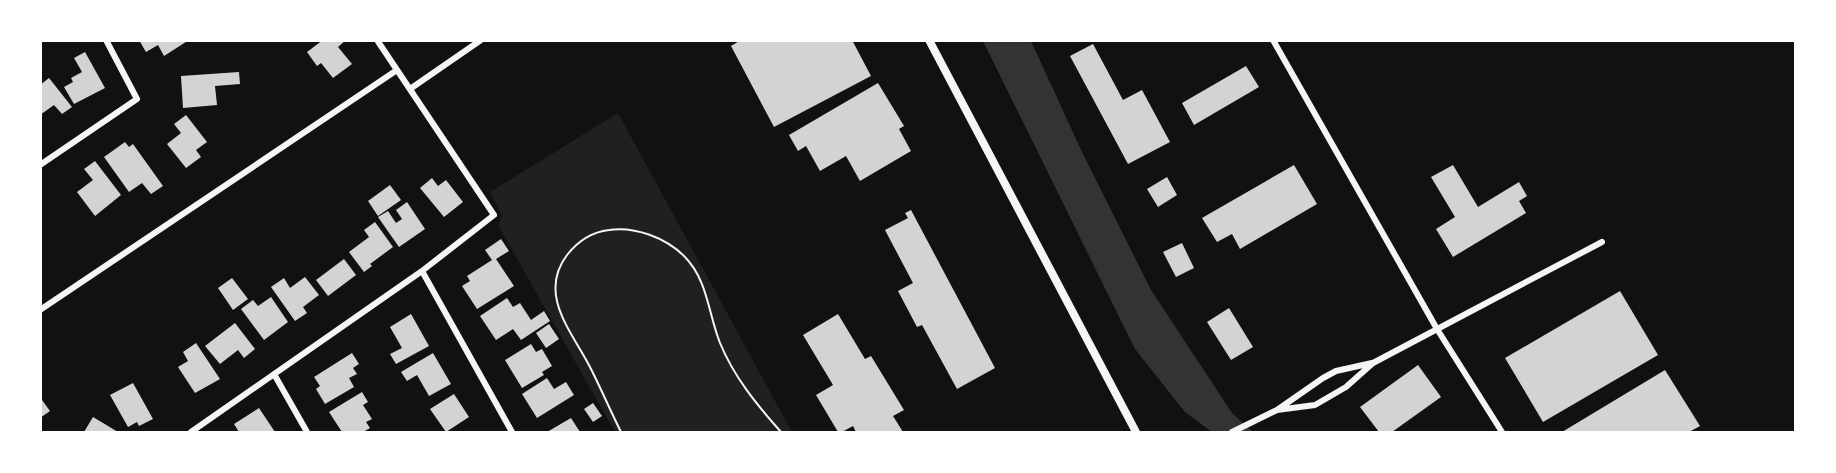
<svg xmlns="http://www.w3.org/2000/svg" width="1836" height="473" font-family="Commissioner,sans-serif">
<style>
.green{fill:#202020}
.water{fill:#333}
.building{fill:#d3d3d3}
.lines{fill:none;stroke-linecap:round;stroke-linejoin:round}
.path{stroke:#f5f5f5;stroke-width:2}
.minor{stroke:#f5f5f5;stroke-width:6}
.secondary{stroke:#f5f5f5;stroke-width:8}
</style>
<rect width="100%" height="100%" fill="#111"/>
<path class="green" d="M618,113L792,432H615L498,225L502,216L490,192Z"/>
<path class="water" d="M983,41H1031L1082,152L1151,290L1232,413L1253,432H1212L1185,412L1135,349Z"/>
<path class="building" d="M139,40H189L164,56L158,45L146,52Z
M323,40H346L338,47L352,64L333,78L321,63L317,66L307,52Z
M741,40H852L871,76L774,127L731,46Z
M1093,44L1123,100L1142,90L1170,142L1128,164L1070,56Z
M85,52L105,88L74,104L64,87L73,82L71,78L82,72L74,58Z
M1246,66L1259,87L1194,125L1182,103Z
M239,72L240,84L215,86L217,105L183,108L181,76Z
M49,78L72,107L62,114L54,105L40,115V85Z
M878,83L904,126L899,129L911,151L860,181L846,156L820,171L806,146L798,151L789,135Z
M186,115L207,142L196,150L201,157L186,168L167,144L181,133L174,124Z
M125,142L129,147L133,144L163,186L151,194L142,183L129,192L104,157Z
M95,161L121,195L95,216L77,192L93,180L84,169Z
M1294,165L1317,204L1240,249L1232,234L1217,242L1202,218Z
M1453,165L1478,207L1519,182L1527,196L1519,201L1526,213L1453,257L1436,229L1455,217L1431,177Z
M1167,177L1177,195L1158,207L1147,189Z
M432,178L438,186L446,180L463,202L444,217L420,188Z
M390,185L401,200L378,216L368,201Z
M407,202L425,229L399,247L378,217L388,211L396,223L402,219L396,210Z
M911,210L995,368L957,389L922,325L917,327L898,291L913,283L885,230L908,218L905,213Z
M375,222L393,247L370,264L372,266L364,272L349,252L369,237L364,230Z
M501,239L509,251L496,259L514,286L477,309L462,286L470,281L467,276L492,260L485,250Z
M1182,243L1194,268L1176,277L1163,252Z
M344,259L356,275L328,296L316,280Z
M305,277L319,295L303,307L307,313L295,321L271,287L284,278L290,288Z
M232,278L248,299L233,310L218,288Z
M1620,291L1658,355L1543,422L1505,358Z
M271,297L288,322L264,340L241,309L253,300L258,306Z
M507,298L513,307L520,303L531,320L544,311L550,321L521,340L513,329L496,340L480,316Z
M1229,308L1253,347L1231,360L1207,322Z
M411,314L429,346L396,364L390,354L402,348L390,327Z
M838,314L865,359L871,356L904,410L893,416L903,432H856L853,426L842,432H838L816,395L833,385L803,335Z
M235,323L255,349L244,358L238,350L220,364L205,346Z
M549,324L559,339L546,348L536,333Z
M196,343L220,379L195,393L178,367L188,361L183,352Z
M531,344L536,352L542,349L552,366L542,372L544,375L522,388L505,360Z
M352,353L359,364L353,368L357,374L349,378L354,387L325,404L316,389L320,386L314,377Z
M433,353L451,384L429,396L417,375L407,381L401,372Z
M1418,365L1441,397L1392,432H1379L1360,407Z
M1665,370L1700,426L1689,432H1562Z
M547,378L554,389L566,382L574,395L537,418L522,394Z
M133,383L153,419L139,426L137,422L128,427L110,395Z
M362,392L368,402L363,405L372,419L366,422L370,428L363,432H342L329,412Z
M454,394L469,417L446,432L430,409Z
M42,400L50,411L40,418V401Z
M593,403L602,416L593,422L584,409Z
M259,408L275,432H239L234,424Z
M93,417L118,432H84Z
M571,418L580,432H547Z"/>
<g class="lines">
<path class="path" d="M621,432C611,412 602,391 592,371C575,335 536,296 567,255C578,241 592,232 609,230C635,226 666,238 684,256C708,280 708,313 720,343C734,377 757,405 781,432"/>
<path class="minor" d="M1273,40L1437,329L1502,432
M410,89L481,40
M40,165L137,99L106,40
M422,271L512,432
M40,310L397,70
M274,374L307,432
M1277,410L1315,405L1346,387L1373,363L1602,242
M191,432L422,271L494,215L377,40
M1232,432L1277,410L1323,378L1336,371L1372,363"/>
<path class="secondary" d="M929,40L1136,432"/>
</g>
<rect width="1836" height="473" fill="none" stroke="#ffffff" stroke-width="84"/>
</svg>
